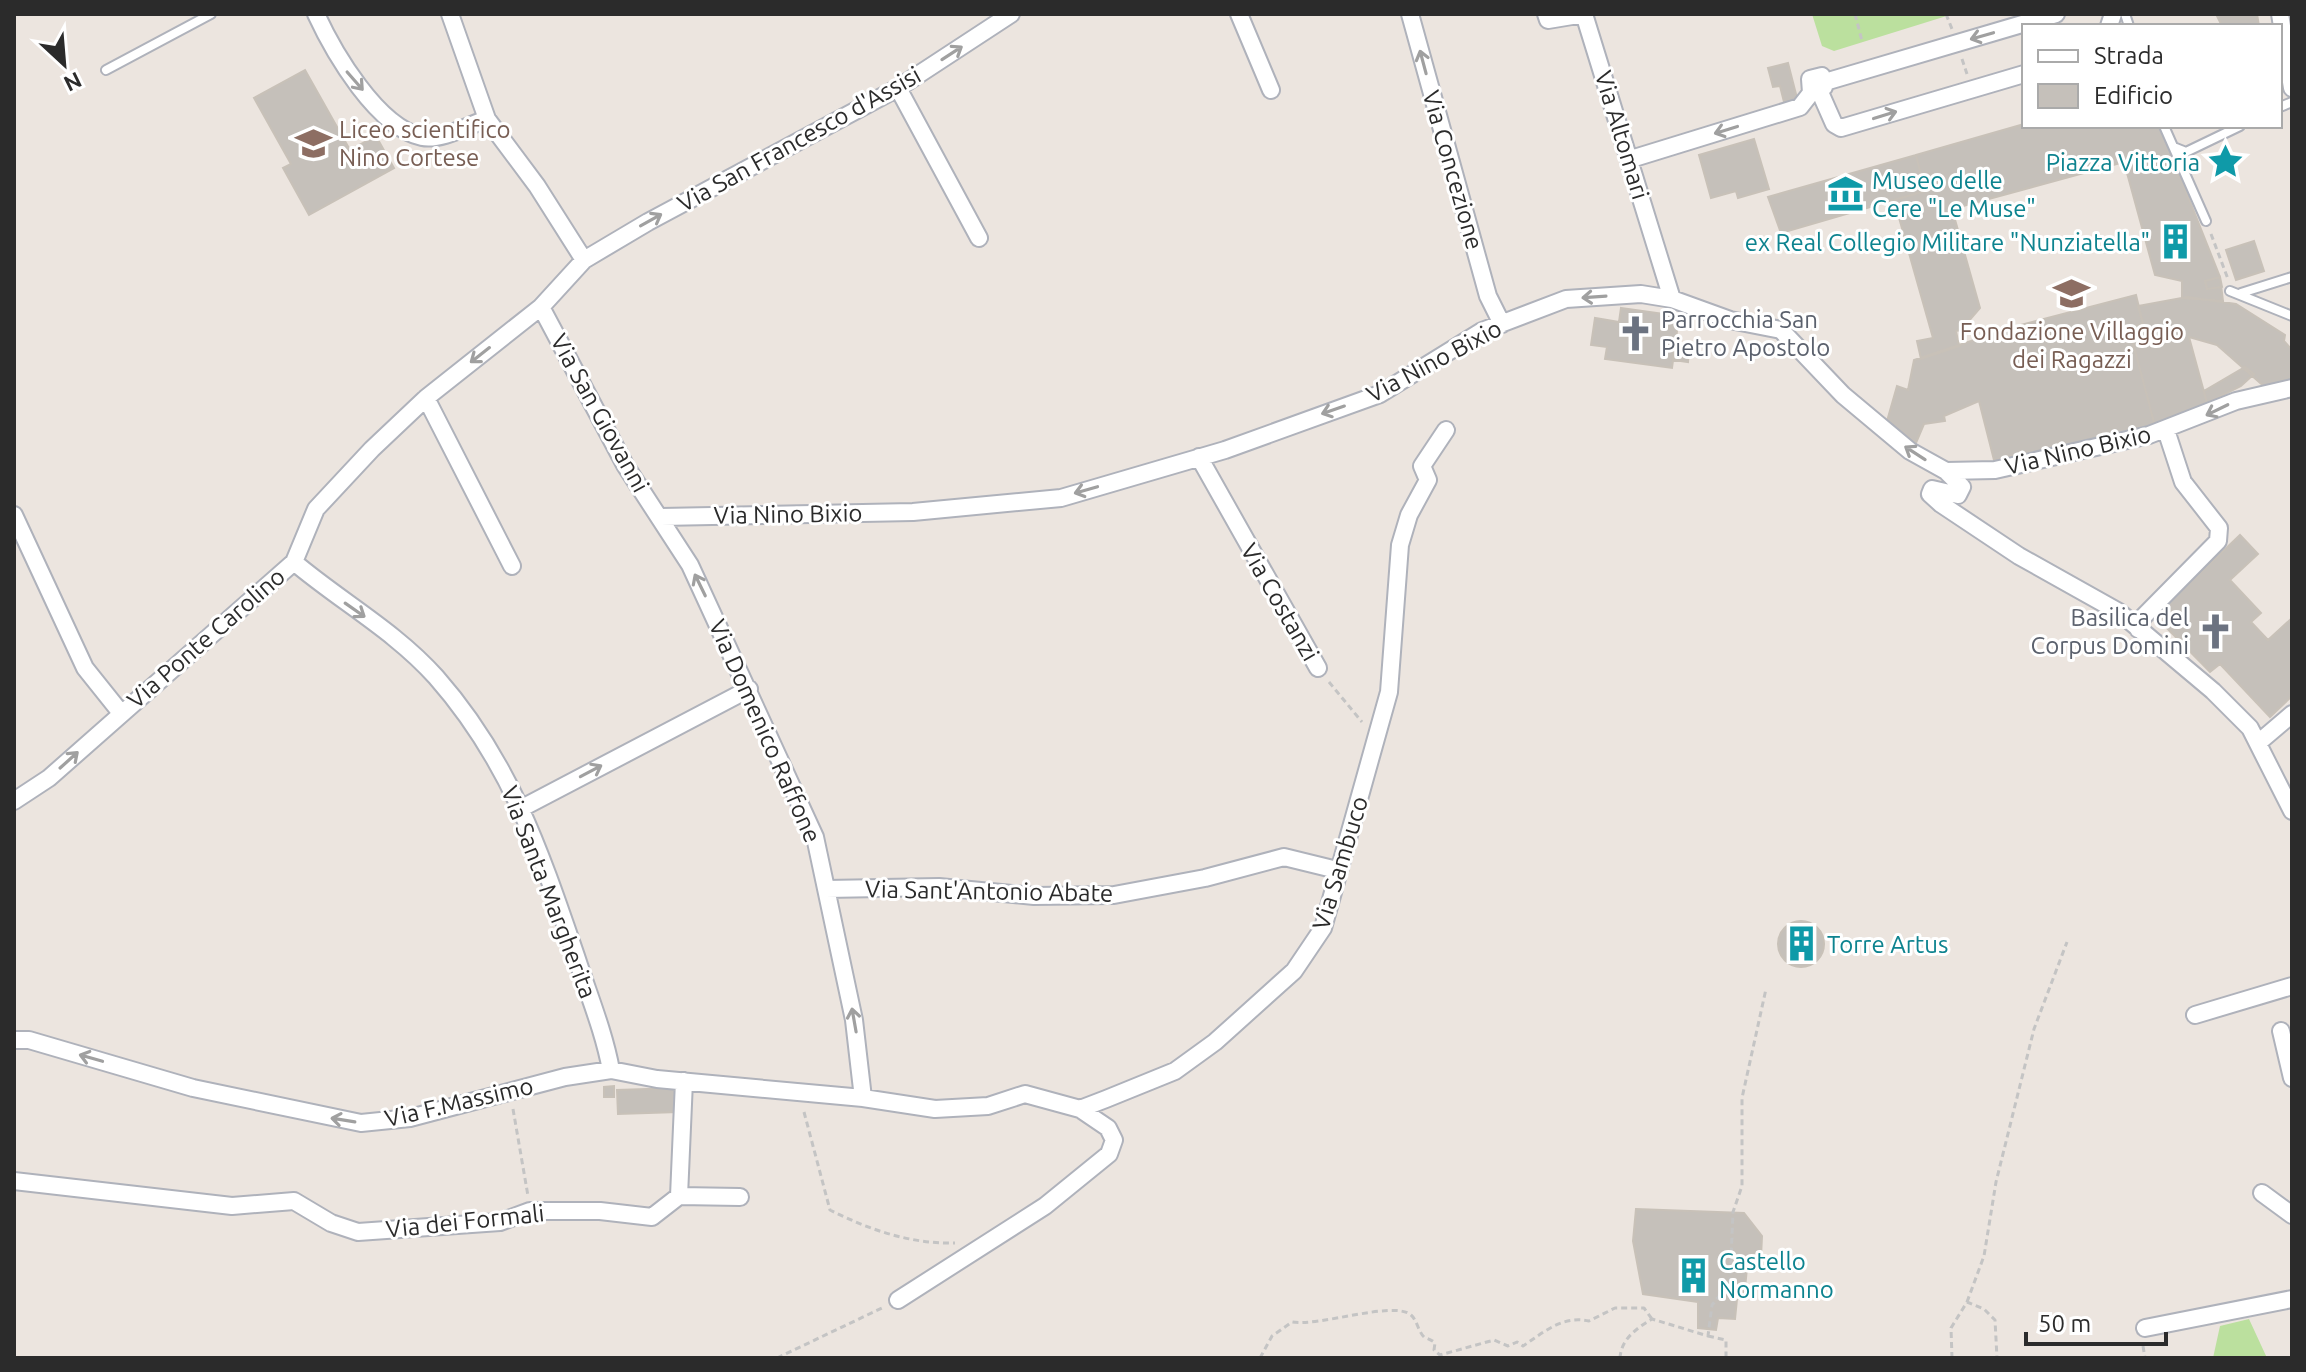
<svg xmlns="http://www.w3.org/2000/svg" width="2306" height="1372" font-family="Ubuntu,sans-serif">
<style>
.green{fill:#bbe09e}
.building{fill:#c5c0ba;stroke:#c8c1b8;stroke-width:2}
.lines{fill:none;stroke-linecap:round;stroke-linejoin:round}
.lane-casing{stroke:#afb2bb;stroke-width:12}
.street-casing{stroke:#afb2bb;stroke-width:20}
.path{stroke:#c4c4c4;stroke-width:3;stroke-dasharray:6 4;stroke-linecap:butt}
.lane{stroke:#fff;stroke-width:8}
.street{stroke:#fff;stroke-width:16}
.oneway{stroke:#a0a0a0}
.labels{text-anchor:middle;dominant-baseline:central;stroke-width:6;stroke-linejoin:round;paint-order:stroke}
.education-label{font-size:24px;fill:#785e54;stroke:#fff;text-anchor:start}
.street-label{font-size:24px;fill:#2b2b2b;stroke:#fff}
.culture-label{font-size:24px;fill:#0d838f;stroke:#fff;text-anchor:start}
.worship-label{font-size:24px;fill:#5b616d;stroke:#fff;text-anchor:start}
</style>
<rect width="100%" height="100%" fill="#ece5df"/>
<path class="green" d="M1812,14H1953L1834,51L1822,46Z
M2249,1319L2267,1358H2213L2220,1326Z"/>
<path class="building" d="M2216,14H2257L2259,26H2222Z
M1788,63L1797,98L1784,102L1780,86L1773,87L1768,68Z
M305,70L350,150L376,136L394,168L309,215L283,168L291,164L254,98Z
M2024,124L2160,126L2220,277L2223,301L2182,298V281L2155,275L2124,162L1952,209L1980,308L1961,330L1956,331L1959,346L1921,359L1917,341L1933,338L1894,200L1925,191L1916,155Z
M1754,139L1769,189L1738,198L1736,191L1711,198L1699,155Z
M1916,155L1925,191L1781,233L1768,197Z
M2254,241L2264,271L2236,280L2226,250Z
M2220,277L2222,287L2207,289L2205,281Z
M2136,295L2143,324L2129,328L2155,426L1994,460L1979,401L1944,416L1945,421L1924,424L1916,443L1887,421L1897,386L1908,390L1914,360L2013,327Z
M2187,297L2236,304L2285,335L2284,341L2292,350V379L2266,388L2217,345L2189,337L2207,403L2155,426L2129,328L2143,324L2138,306Z
M1621,308L1679,316L1672,368L1605,359L1607,347L1591,345L1595,318L1619,322Z
M1675,347L1689,349L1688,362L1673,360Z
M2245,367L2254,374L2241,386L2207,403L2204,391Z
M2240,535L2258,554L2230,580L2261,613L2251,622L2268,640L2292,618V696L2270,717L2220,664L2210,672L2155,616Z
M1778 944a23 23 0 1 1 46 0a23 23 0 1 1-46 0Z
M614,1086V1097H604V1087Z
M677,1088L678,1112L618,1114L617,1090Z
M1636,1209L1744,1213L1762,1236L1761,1257H1748L1744,1299H1737L1735,1319L1718,1318L1716,1330L1698,1328V1302L1643,1294L1633,1241Z"/>
<g class="lines">
<defs>
<path id="lane" d="M2125,14L2129,26
M106,70L211,14
M2280,107L2292,102
M2164,126L2206,221
M2176,148L2186,152L2240,126
M2230,291L2292,316
M2241,293L2292,277"/>
<path id="street" d="M316,14C334,53 377,127 422,137C441,141 469,125 487,119
M450,14L487,119L537,186L584,260
M1239,14L1271,90
M1410,14L1488,296L1502,324
M1546,14L1548,20L1584,14L1672,299
M2280,14L2292,88
M2109,26L2113,14
M1825,82L2056,14
M898,88L979,238
M1819,90L1834,124L1841,128L2024,74
M1631,159L1800,107L1811,93L1810,79L1822,76L1824,87L1812,89
M541,307L625,465L690,565L815,837L854,1020L863,1098
M426,398L512,566
M1199,457L1318,668
M1946,471L1962,487L1958,495L1932,489L1930,494L1941,504L2019,556L2119,612L2213,691L2250,728L2292,811
M14,515L85,668L121,713
M661,517L913,512L1061,498L1225,450L1380,394L1482,331L1566,299L1641,294L1672,299L1730,320L1781,330L1843,395L1910,451L1946,471L1995,470L2149,435L2236,401L2292,388
M294,562C340,601 395,631 436,677C511,762 541,854 577,959C589,996 604,1032 611,1070
M2138,629L2143,617L2218,541L2219,528L2183,482L2166,430
M2258,743L2292,714
M14,801L49,778L294,562L316,509L372,449L426,398L541,307L584,260L648,222L898,88L1011,14
M522,808L749,689
M826,889L939,887L1034,896L1114,895L1205,878L1284,857L1337,870
M2195,1015L2292,986
M2281,1031L2292,1078
M14,1040H29L193,1088L361,1123L410,1118L565,1077L611,1070L657,1079L863,1098L935,1109L988,1106L1025,1094L1080,1109L1106,1099L1175,1071L1215,1042L1294,971L1323,928L1389,692L1400,545L1409,515L1428,480L1422,466L1446,430
M14,1181L232,1206L294,1201L331,1223L358,1232L500,1222L530,1211H600L652,1217L679,1196
M2262,1193L2292,1215
M679,1196L684,1081
M679,1196L740,1197
M898,1300L1045,1206L1109,1154L1114,1140L1108,1128L1080,1109
M2145,1328L2292,1299"/>
</defs>
<use href="#lane" class="lane-casing"/>
<use href="#street" class="street-casing"/>
<path class="path" d="M1855,14L1862,41
M1946,14L1952,29
M1962,59L1967,74
M2211,234L2228,279
M1329,682L1362,722
M513,1109L528,1196
M804,1112L830,1210C870,1230 910,1244 955,1243
M1967,1302L1984,1256L1996,1182L2034,1029L2067,942
M1708,1336L1726,1340V1358
M2143,1346L2145,1358
M777,1358L882,1308
M1260,1358L1272,1336L1292,1322C1319,1327 1394,1300 1411,1315C1417,1320 1418,1331 1424,1337C1428,1339 1432,1340 1435,1343L1434,1350L1440,1355L1494,1340L1508,1346L1517,1342L1523,1346C1544,1332 1563,1315 1589,1321L1615,1308H1644L1652,1319
M1620,1358C1621,1339 1637,1328 1652,1319L1708,1336L1712,1305L1730,1282L1733,1212L1742,1186V1098L1766,989
M1952,1358L1951,1328L1967,1302L1984,1309L1995,1320L1997,1358"/>
<use href="#lane" class="lane"/>
<use href="#street" class="street"/>
</g>
<defs><path id="oneway-shaft" d="M-6 0H5M1.5-3L5.5 0L1.5 3" fill="none" stroke-width="1.6" stroke-linecap="round" stroke-linejoin="round" transform="scale(2)"/></defs>
<g class="oneway">
<use href="#oneway-shaft" transform="translate(1982 36) rotate(164)"/>
<use href="#oneway-shaft" transform="translate(952 53) rotate(-33)"/>
<use href="#oneway-shaft" transform="translate(1423 62) rotate(-105)"/>
<use href="#oneway-shaft" transform="translate(355 81) rotate(49)"/>
<use href="#oneway-shaft" transform="translate(1885 115) rotate(-17)"/>
<use href="#oneway-shaft" transform="translate(1726 130) rotate(163)"/>
<use href="#oneway-shaft" transform="translate(651 220) rotate(-29)"/>
<use href="#oneway-shaft" transform="translate(1594 297) rotate(176)"/>
<use href="#oneway-shaft" transform="translate(480 355) rotate(142)"/>
<use href="#oneway-shaft" transform="translate(1333 410) rotate(161)"/>
<use href="#oneway-shaft" transform="translate(2217 410) rotate(154)"/>
<use href="#oneway-shaft" transform="translate(1915 453) rotate(-147)"/>
<use href="#oneway-shaft" transform="translate(1086 490) rotate(164)"/>
<use href="#oneway-shaft" transform="translate(700 585) rotate(-116)"/>
<use href="#oneway-shaft" transform="translate(355 610) rotate(35)"/>
<use href="#oneway-shaft" transform="translate(69 760) rotate(-42)"/>
<use href="#oneway-shaft" transform="translate(591 771) rotate(-28)"/>
<use href="#oneway-shaft" transform="translate(854 1020) rotate(-100)"/>
<use href="#oneway-shaft" transform="translate(91 1058) rotate(-164)"/>
<use href="#oneway-shaft" transform="translate(343 1120) rotate(-171)"/>
</g>
<defs>
<symbol id="school-bare" viewBox="-9 -9 18 18"><path d="M0-5L7-2L0 1L-7-2ZM-4 1L0 2.5L4 1V4Q0 6-4 4Z" fill="#8d6e63" stroke="#fff" stroke-width="2.5" paint-order="stroke"/></symbol>
<symbol id="sight-bare" viewBox="-9 -9 18 18"><path d="M0-6L1.8-2.2L6-1.7L2.9 1.2L3.7 5.4L0 3.3L-3.7 5.4L-2.9 1.2L-6-1.7L-1.8-2.2Z" fill="#0f9aa8" stroke="#fff" stroke-width="2.5" paint-order="stroke"/></symbol>
<symbol id="museum-bare" viewBox="-9 -9 18 18"><path d="M0-6L6-3V-2H-6V-3ZM-5-1h2V3h-2ZM-1-1h2V3h-2ZM3-1h2V3H3ZM-6 4H6V6H-6Z" fill="#0f9aa8" stroke="#fff" stroke-width="2.5" paint-order="stroke"/></symbol>
<symbol id="building-bare" viewBox="-9 -9 18 18"><path d="M-4-6H4V6H1V3H-1V6H-4ZM-2.5-4.3h1.7v1.8h-1.7ZM.8-4.3h1.7v1.8H.8ZM-2.5-1h1.7V.8h-1.7ZM.8-1h1.7V.8H.8Z" fill="#0f9aa8" stroke="#fff" stroke-width="2.5" paint-order="stroke"/></symbol>
<symbol id="church-bare" viewBox="-9 -9 18 18"><path d="M-1.2-6h2.4v3.5h3.3v2.4h-3.3V6h-2.4V-.1h-3.3v-2.4h3.3Z" fill="#6b7280" stroke="#fff" stroke-width="2.5" paint-order="stroke"/></symbol>
</defs>
<g fill-rule="evenodd">
<use href="#school-bare" x="288" y="118" width="51" height="51"/>
<use href="#sight-bare" x="2200" y="136" width="51" height="51"/>
<use href="#museum-bare" x="1820" y="168" width="51" height="51"/>
<use href="#building-bare" x="2150" y="216" width="51" height="51"/>
<use href="#school-bare" x="2046" y="268" width="51" height="51"/>
<use href="#church-bare" x="1610" y="308" width="51" height="51"/>
<use href="#church-bare" x="2190" y="606" width="51" height="51"/>
<use href="#building-bare" x="1776" y="918" width="51" height="51"/>
<use href="#building-bare" x="1668" y="1250" width="51" height="51"/>
</g>
<g class="labels">
<g class="education-label">
<text x="339" y="129">Liceo scientifico<tspan x="339" dy="28">Nino Cortese</tspan></text>
<text x="2072" y="331" text-anchor="middle">Fondazione Villaggio<tspan x="2072" dy="28">dei Ragazzi</tspan></text>
</g>
<g class="street-label">
<text transform="translate(1622 135) rotate(73)">Via Altomari</text>
<text transform="translate(799 139) rotate(-29)">Via San Francesco d'Assisi</text>
<text transform="translate(1453 170) rotate(74)">Via Concezione</text>
<text transform="translate(1434 361) rotate(-28)">Via Nino Bixio</text>
<text transform="translate(600 413) rotate(61)">Via San Giovanni</text>
<text transform="translate(2078 450) rotate(-13)">Via Nino Bixio</text>
<text transform="translate(788 514) rotate(-1)">Via Nino Bixio</text>
<text transform="translate(1280 602) rotate(60)">Via Costanzi</text>
<text transform="translate(206 638) rotate(-41)">Via Ponte Carolino</text>
<text transform="translate(765 731) rotate(66)">Via Domenico Raffone</text>
<text transform="translate(1340 863) rotate(-73)">Via Sambuco</text>
<text transform="translate(989 891) rotate(1)">Via Sant'Antonio Abate</text>
<text transform="translate(549 892) rotate(69)">Via Santa Margherita</text>
<text transform="translate(459 1102) rotate(-13)">Via F.Massimo</text>
<text transform="translate(465 1221) rotate(-6)">Via dei Formali</text>
</g>
<g class="culture-label">
<text x="2200" y="162" text-anchor="end">Piazza Vittoria</text>
<text x="1872" y="180">Museo delle<tspan x="1872" dy="28">Cere "Le Muse"</tspan></text>
<text x="2150" y="242" text-anchor="end">ex Real Collegio Militare "Nunziatella"</text>
<text x="1827" y="944">Torre Artus</text>
<text x="1719" y="1261">Castello<tspan x="1719" dy="28">Normanno</tspan></text>
</g>
<g class="worship-label">
<text x="1661" y="319">Parrocchia San<tspan x="1661" dy="28">Pietro Apostolo</tspan></text>
<text x="2189" y="617" text-anchor="end">Basilica del<tspan x="2189" dy="28">Corpus Domini</tspan></text>
</g>
</g>
<rect width="2306" height="1372" fill="none" stroke="#2b2b2b" stroke-width="32"/>
<rect x="2022" y="24" width="260" height="104" fill="#ffffff" stroke="#aaaaaa" stroke-width="2"/>
<rect x="2038" y="50" width="40" height="12" fill="#ffffff" stroke="#aaaaaa" stroke-width="2"/>
<text x="2094" y="64" font-size="24" fill="#2b2b2b">Strada</text>
<rect x="2038" y="84" width="40" height="24" fill="#c5c0ba" stroke="#aaaaaa" stroke-width="2"/>
<text x="2094" y="104" font-size="24" fill="#2b2b2b">Edificio</text>
<g transform="translate(64 64) rotate(154)" stroke="#ffffff" stroke-width="6" paint-order="stroke">
<path d="M0-6L14 30L0 20L-14 30Z" fill="#2b2b2b"/>
<text y="-12" font-size="22" font-weight="bold" text-anchor="middle" fill="#2b2b2b">N</text>
</g>
<path d="M2026 1332v12h140v-12" fill="none" stroke="#2b2b2b" stroke-width="4"/>
<text x="2038" y="1332" font-size="24" fill="#2b2b2b" stroke="#ffffff" stroke-width="6" paint-order="stroke">50 m</text>
</svg>
